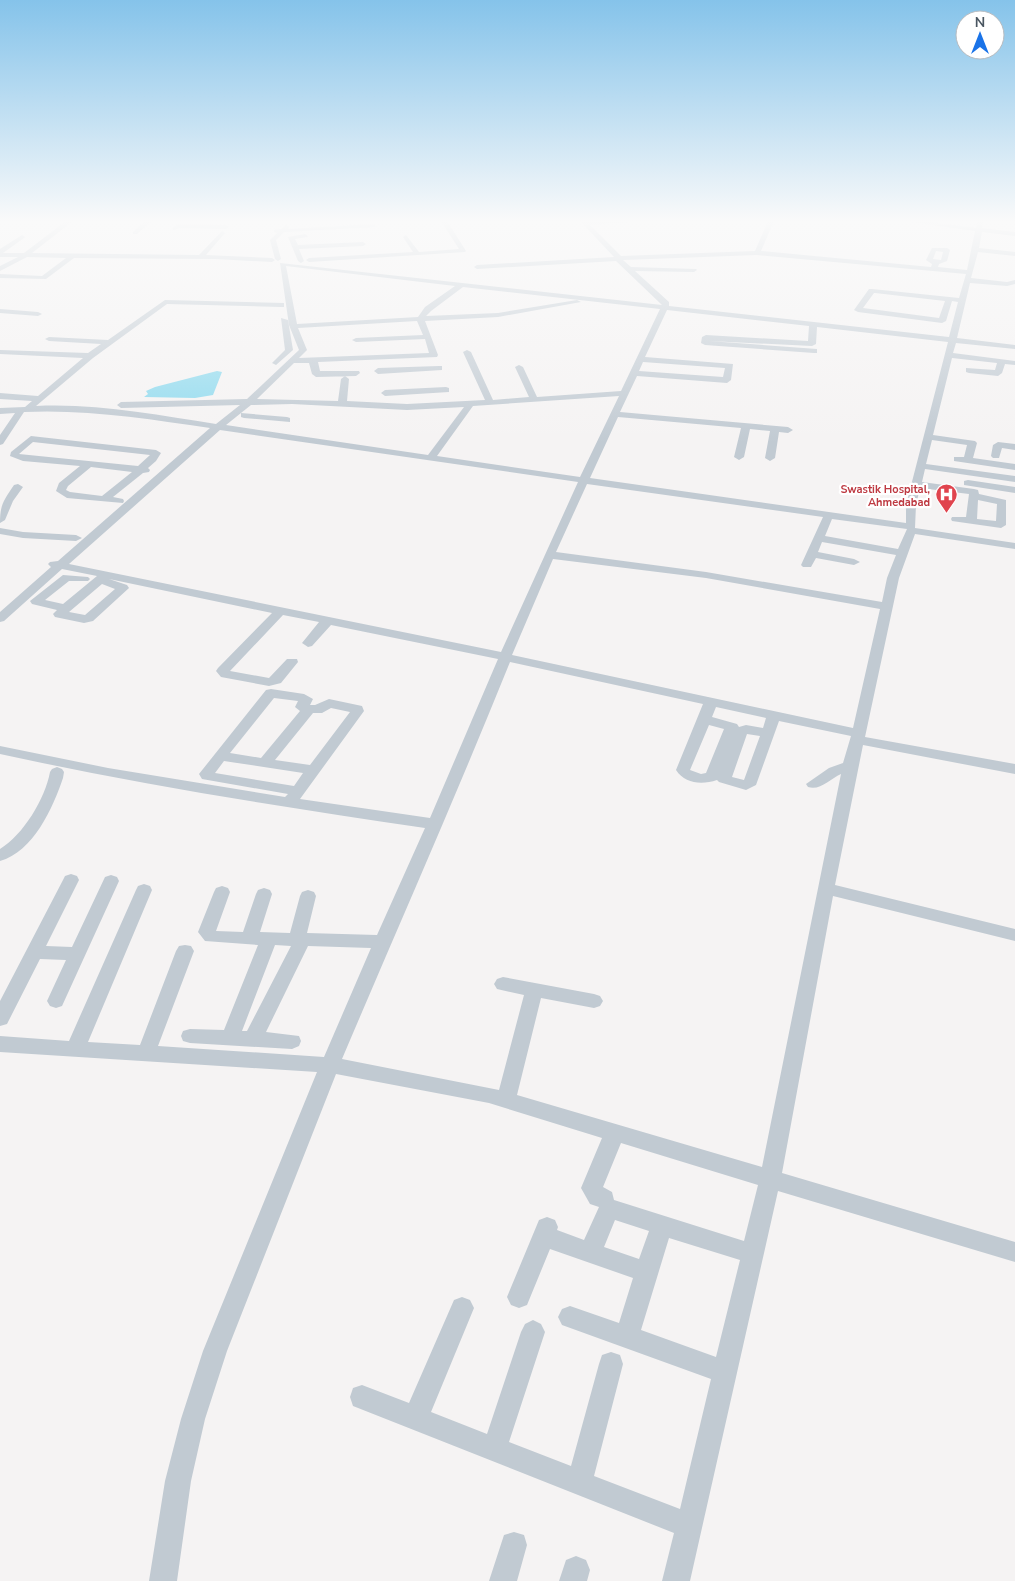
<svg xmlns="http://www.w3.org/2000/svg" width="1015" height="1581" font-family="'Nunito Sans',sans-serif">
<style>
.water{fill:#90daee}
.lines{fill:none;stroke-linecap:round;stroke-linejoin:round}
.minor{fill:#c1cad2;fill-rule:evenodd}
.labels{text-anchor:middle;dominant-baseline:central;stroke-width:4.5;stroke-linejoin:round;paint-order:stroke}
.far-health-label{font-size:11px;font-weight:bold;fill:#be3a42;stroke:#fff;text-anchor:end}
</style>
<rect width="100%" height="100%" fill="#f5f3f3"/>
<path class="water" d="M217,371L222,372L213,395L195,398L144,397L148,394L146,391L155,387Z"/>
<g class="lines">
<path class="minor" d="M66,221H73L32,253L199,255L222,231L225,233L206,255L272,258L275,260L272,262L215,259L74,258L46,279L0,278V274L42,276L66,258L27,257L0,271V266L18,257H0V249L22,235L25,237L24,238L3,253H24Z
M145,221H152L137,234H133V232Z
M441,221H447L466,251L465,252L309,262L306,260L309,258L413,252L403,237L406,235L419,252L459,249Z
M580,221H647L590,225L621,256L755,251L768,221H774L761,251L931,267L932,264L926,260L932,248H947L950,250L947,261L939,264L938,267L967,270L975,231L903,221H924L976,228L977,221H983L982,228L1015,232V236L982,232L979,248L1015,252V256L978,252L971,278L1007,282L1015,280V284L1007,286L970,283L957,338L1015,345V349L956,343L953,353L1015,361V365L1005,364L1002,373L998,376L969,373L966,372V368L995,370L997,363L952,358L933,435L975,441L977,443L973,458L1015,464V470L954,461V457H964L967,445L932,440L926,464L1015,476V482L925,469L922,482L974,489L978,490L979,494L1006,500V525L1001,528L952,521L951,519L952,517H966L969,494L920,488L916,505L915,528L1015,543V549L915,534L899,578L865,737L1015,764V774L863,745L835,885L1015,929V941L833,896L782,1173L1015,1242V1262L778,1191L690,1581H662L674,1533L353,1406L350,1397L353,1388L362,1385L409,1403L454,1300L462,1297L470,1300L474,1308L431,1412L487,1434L521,1332L525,1324L533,1320L541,1324L545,1332L509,1442L571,1466L599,1364L602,1355L611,1352L620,1355L623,1364L594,1476L680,1509L711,1379L562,1325L558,1317L562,1309L570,1306L619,1323L633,1278L550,1249L527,1305L519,1308L511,1305L507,1297L539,1220L547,1217L555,1220L558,1227L557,1230L584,1240L599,1207L590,1204L581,1188L602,1138L489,1103L336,1074L227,1351L205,1419L191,1481L177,1581H149L165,1481L181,1419L203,1351L317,1072L0,1052V1036L69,1041L136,890L138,886L144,884L150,886L152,890L88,1042L140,1045L176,951L179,946L185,945L191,946L194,951L158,1046L324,1057L371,948L308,946L266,1032L299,1036L301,1041L299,1046L292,1049L190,1043L183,1041L181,1036L183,1031L190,1029L224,1030L258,945L205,941L198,932L214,892L216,888L222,886L228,888L230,892L216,931L243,932L256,894L258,890L264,888L270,890L272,894L260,932L290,933L300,896L302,892L308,890L314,892L316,896L307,933L377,935L425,828C283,807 141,785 0,754V746L108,768L285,797L288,794L202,779L199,774L266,690L271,689L304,694L313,699L310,705H315L329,699L362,706L364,711L300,799L430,818L498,659L331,625L312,646L308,647L302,643L319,622L283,615L230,671L269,678L287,659H297L298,662L281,683L269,686L221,677L216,671L218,668L272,613L109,579L127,585L129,588L93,621L84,623L55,617L53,614L57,610L32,604L30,601L63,575L88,577L90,579L88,581H69L45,600L63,604L97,576L62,569L4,621L0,622V612L51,567L48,564L50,562L58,561L210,428C149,419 86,409 24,412L3,444L0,445V435L15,413L0,414V408L25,407L32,401L0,399V393L38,396L83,358L0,354V350L88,353L101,344L49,341L45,339L49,337L108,340L165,300L284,303V307H281L167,304L93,358L36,406C96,403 157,415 216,424L240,405L121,408L117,405L121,402L247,399L299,350L289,325L280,263L662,305L616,261L477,269L474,267L477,265L614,257ZM936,251L943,252L941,260L933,259ZM757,255L966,274L959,298L872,289H869L854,310L858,312L942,323L946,321L952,301L958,302L949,337L669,306V302L635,271L694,272L697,270L696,269L631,267L623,260ZM286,266L455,286L425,307L418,317L297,324ZM463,287L660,309L621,391L537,397L523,367L519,365L515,367L529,397L493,400L471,352L467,350L463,352L485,400L407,404L347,401L349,379L345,376L341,379L338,401L257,399L294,363H309L312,374L316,377L356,376L360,373L359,371H320L318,362L437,357L438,355L425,321L498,317L581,302L577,300L498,313L426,316L431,311ZM874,293H875L945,301L939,318L863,308ZM667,310L809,326L808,341L706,335L702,337L701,343L705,345L814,353H817V349L709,341L812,346L816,344L817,327L948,342L906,505V523L590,478L618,417L741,428L734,457L739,460L744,457L750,429L770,431L765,458L770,461L775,458L779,432L788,433L793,430L788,427L620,412L637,376L727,383L731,380L733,364L645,357ZM417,321L423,335L356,338L352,340L356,342L425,339L429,353L299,358L307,350L298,328ZM643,362L725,368L723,377L639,371ZM619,396L580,477L437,456L473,406ZM292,404L407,410L464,407L428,455L226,425L241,413V417L244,418L290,422V418L287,417L241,413L251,405ZM220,430L578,482L501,652L69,564ZM587,484L823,517L801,565L803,567H811L816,558L854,565L860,562L854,559L818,552L822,542L896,555L887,578L882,602L706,572L556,552ZM978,500L997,504L996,521L977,519ZM832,519L907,529L898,549L825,536ZM553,559L706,578L880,609L853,728L512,655ZM102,584L115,589L85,615L69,612ZM510,662L703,704L676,770C685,784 702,785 717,780L719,782L746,790L756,785L779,721L851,736L843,763L829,768L806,784L808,787C820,791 830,779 841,774L762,1167L517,1095L541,998L594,1008L600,1006L603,1001L600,996L594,994L503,977L497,979L494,984L497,989L524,995L499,1090L342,1059C398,927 456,796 510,662ZM274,698L298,701L295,707L300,711L261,758L230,753ZM716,707L766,718L763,728L746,725L739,727L737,724L712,717ZM331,708L350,712L310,765L275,760L313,713H322ZM709,725L724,729L706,773L701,774L690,770ZM747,734L760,736L744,780L732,777ZM224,761L303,773L294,786L215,773ZM275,945L291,946L247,1031H242ZM621,1143L758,1185L744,1241L614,1200L612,1192L603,1187ZM615,1220L649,1231L639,1259L604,1247ZM669,1238L740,1260L716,1357L641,1330Z
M178,224L226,225L229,227L226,229L180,228L173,230V228Z
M374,224L376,227L284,232L276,240L281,259L278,261L275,259L270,240L277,233L274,232V230L281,229L286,225L289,227L288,229Z
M305,234L308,236L307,237L295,239L298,245L363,242L366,244L363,246L299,249L304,261L301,263L298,261L288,237Z
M0,309L38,312L42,314L38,316L0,313Z
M281,318L288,320L293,350L276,365L272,363L285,350Z
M439,366H442V370L378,374L374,371L378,368Z
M446,387L449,388V392L385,396L381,393L385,390Z
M31,436L156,450L161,453L156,461L148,468L150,470L149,472L143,473L113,497L123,499L124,501L123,503L67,498L56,491L59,483L80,466L23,461L10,456L11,452ZM33,442L150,455L138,466L19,454ZM91,467L132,472L102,496L70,492L66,490L68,486Z
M998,442L1015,444V450L1002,448L999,458H993L991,456L993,445Z
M968,480L1015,487V493L964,485V481Z
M18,484L23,487L13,501L5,520L0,523C0,504 4,500 14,485Z
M0,528L23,532L76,535L82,538L76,541L23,538L0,534Z
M57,767L62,769L64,772L63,778C53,808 33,852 0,861V849C23,835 45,799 50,772L52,769Z
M71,874L77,876L79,880L46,946L72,947L105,877L111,875L117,877L119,881L62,1006L56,1008L50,1006L47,1001L66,960L40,959L7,1024L0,1026V1001L63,880L65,876Z
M514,1532L524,1535L527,1545L517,1581H489L504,1535Z
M576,1556L586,1560L590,1570L587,1581H559L566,1560Z"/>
</g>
<linearGradient id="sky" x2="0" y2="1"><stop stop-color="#85c3ea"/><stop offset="0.5" stop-color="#fafafa"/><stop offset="1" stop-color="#fafafa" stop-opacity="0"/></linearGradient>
<rect width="1015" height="443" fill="url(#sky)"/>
<defs>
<symbol id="hospital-pin" viewBox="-11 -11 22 30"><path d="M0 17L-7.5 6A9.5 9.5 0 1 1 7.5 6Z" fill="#e0444e" stroke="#fff"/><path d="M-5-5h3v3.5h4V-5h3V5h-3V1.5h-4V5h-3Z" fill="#fff"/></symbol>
</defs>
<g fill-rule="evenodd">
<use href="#hospital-pin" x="934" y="482" width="25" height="34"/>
</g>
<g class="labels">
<g class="far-health-label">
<text x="930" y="489">Swastik Hospital,<tspan x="930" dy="13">Ahmedabad</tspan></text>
</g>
</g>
<g transform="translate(980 35)"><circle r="24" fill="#ffffff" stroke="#b7bbc0"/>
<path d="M0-4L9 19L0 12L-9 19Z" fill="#1a73e8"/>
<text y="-8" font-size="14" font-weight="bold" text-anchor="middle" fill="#4a5661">N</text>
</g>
</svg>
